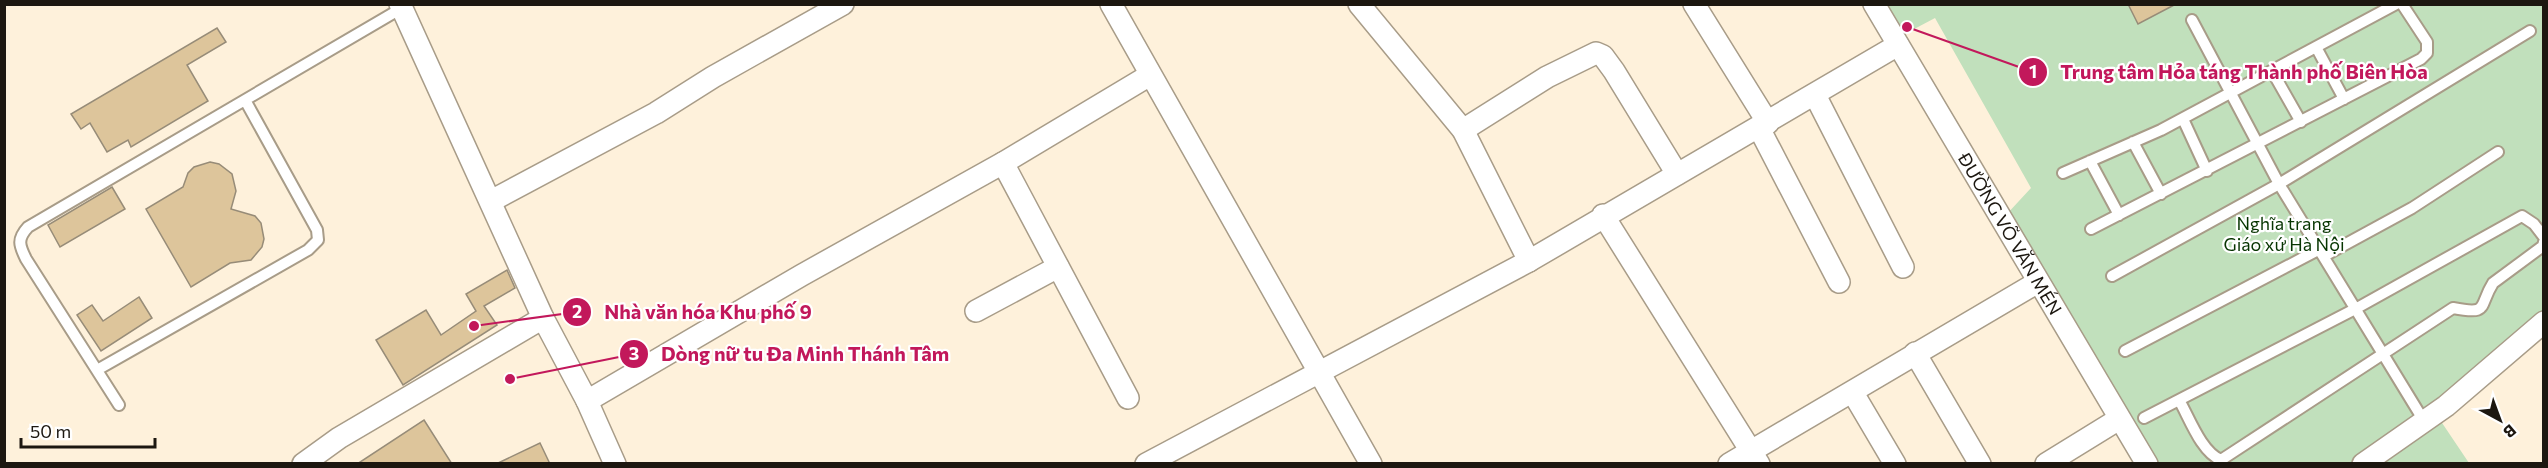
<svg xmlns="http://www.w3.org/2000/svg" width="2548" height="468" font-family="Commissioner,sans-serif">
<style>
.green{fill:#c1e0bc}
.building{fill:#ddc59b;stroke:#978c78;stroke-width:1.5}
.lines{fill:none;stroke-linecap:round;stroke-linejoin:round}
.lane-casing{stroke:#a89c88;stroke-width:14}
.street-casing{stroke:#a89c88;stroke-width:24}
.lane{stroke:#fff;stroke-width:10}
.street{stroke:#fff;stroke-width:21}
.labels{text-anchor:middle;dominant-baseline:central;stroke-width:4.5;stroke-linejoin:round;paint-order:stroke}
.park-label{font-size:18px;fill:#073501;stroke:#fff}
.street-label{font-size:18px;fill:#1c1710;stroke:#fff}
.leader{fill:none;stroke:#c2185b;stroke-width:2}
.callout-dot{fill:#c2185b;stroke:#fff;stroke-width:2}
.mark-label{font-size:18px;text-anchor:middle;font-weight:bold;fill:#fff}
.callout-label{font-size:20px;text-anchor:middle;font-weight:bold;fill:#c2185b;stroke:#fff;stroke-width:4.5;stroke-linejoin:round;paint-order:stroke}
</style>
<rect width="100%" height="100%" fill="#fef1db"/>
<path class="green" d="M1882,5H2543V313L2432,408L2469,463H2155L2006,215L2031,188L1935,18L1901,36Z"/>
<path class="building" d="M2128,4H2176L2138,24Z
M217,28L226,42L187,65L208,101L131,147L128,140L107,152L90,123L81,129L71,114Z
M210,162L219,164L232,174L236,191L231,209L255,216L261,223L264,239L262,247L251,260L230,263L191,287L146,209L183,187L188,173L194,167Z
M112,187L125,209L60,247L48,225Z
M507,270L515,288L484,306L497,325L403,385L376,340L426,310L441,335L476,311L466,294Z
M139,297L152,318L101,351L77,315L92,305L103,321Z
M424,420L452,464H357Z
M540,443L550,464H496Z"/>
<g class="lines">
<defs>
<path id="lane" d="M2192,20L2279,184L2424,421
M2316,47L2344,99
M2272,71L2301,122
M2183,119L2207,171
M2133,142L2161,194
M2090,161L2119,215
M2063,173L2161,130L2396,4
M2091,229L2421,59L2427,53V42L2402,4
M2324,256L2412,208L2498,152
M2112,276L2279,184L2530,31
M2125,351L2320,249
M97,370L308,250L318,240L317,230L245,100
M2179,400C2189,417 2201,452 2221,460L2453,308C2490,315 2478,307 2493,283L2543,246L2544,242
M119,405L26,259C19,245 17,239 28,227L402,8
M2144,418L2357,308L2522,216L2534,224L2544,237"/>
<g id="street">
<path d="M400,4L543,318L587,401L615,464"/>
<path d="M1111,4L1371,464"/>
<path d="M1359,4L1463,130L1529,261"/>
<path d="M1694,4L1768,123"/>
<path id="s1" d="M1874,4L2147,464"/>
<path d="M1815,95L1903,267"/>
<path d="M1759,128L1839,282"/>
<path d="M1463,130L1547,77L1596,53L1603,56L1614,71L1677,174"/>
<path d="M1003,163L1128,398"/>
<path d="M491,201L656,113L713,77L843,4"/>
<path d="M1603,215L1759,464"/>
<path d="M976,311L1058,267"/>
<path d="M1915,353L1980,464"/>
<path d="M1853,393L1895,464"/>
<path d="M587,401L802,275L1003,163L1150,75"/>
<path d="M303,464L339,438L543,318"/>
<path d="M1146,464L1529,261L1898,45"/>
<path d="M1729,464L2038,282"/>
<path d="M2046,464L2119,419"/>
<path d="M2363,464L2446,406L2544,322"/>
</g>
</defs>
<use href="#lane" class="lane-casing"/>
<use href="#street" class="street-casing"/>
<use href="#lane" class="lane"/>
<use href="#street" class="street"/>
</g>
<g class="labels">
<g class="park-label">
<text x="2284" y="223">Nghĩa trang<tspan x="2284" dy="21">Giáo xứ Hà Nội</tspan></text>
</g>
<g class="street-label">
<text stroke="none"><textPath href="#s1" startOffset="267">ĐƯỜNG VÕ VĂN MÉN</textPath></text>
</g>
</g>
<path class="leader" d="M1907 27L2033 72M474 326L577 312M510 379L634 354"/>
<g class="callout-dot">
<circle cx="1907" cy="27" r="6"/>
<circle cx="474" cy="326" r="6"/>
<circle cx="510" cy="379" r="6"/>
<circle cx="2033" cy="72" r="15"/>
<circle cx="577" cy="312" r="15"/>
<circle cx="634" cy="354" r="15"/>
</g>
<g class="mark-label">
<text x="2033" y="78">1</text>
<text x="577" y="318">2</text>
<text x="634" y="360">3</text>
</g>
<g class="callout-label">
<text x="2244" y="79">Trung tâm Hỏa táng Thành phố Biên Hòa</text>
<text x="708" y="319">Nhà văn hóa Khu phố 9</text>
<text x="805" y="361">Dòng nữ tu Đa Minh Thánh Tâm</text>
</g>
<rect width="2548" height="468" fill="none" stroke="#1c1710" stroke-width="12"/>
<g transform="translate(2500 420) rotate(139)" stroke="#ffffff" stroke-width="4.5" paint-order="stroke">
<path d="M0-4.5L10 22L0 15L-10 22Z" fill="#1c1710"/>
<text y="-9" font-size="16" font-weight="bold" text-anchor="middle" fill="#1c1710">B</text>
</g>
<path d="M21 438v9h134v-9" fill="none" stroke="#1c1710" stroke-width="3"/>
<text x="30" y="438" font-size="18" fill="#1c1710" stroke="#ffffff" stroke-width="4.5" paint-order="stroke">50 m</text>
</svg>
